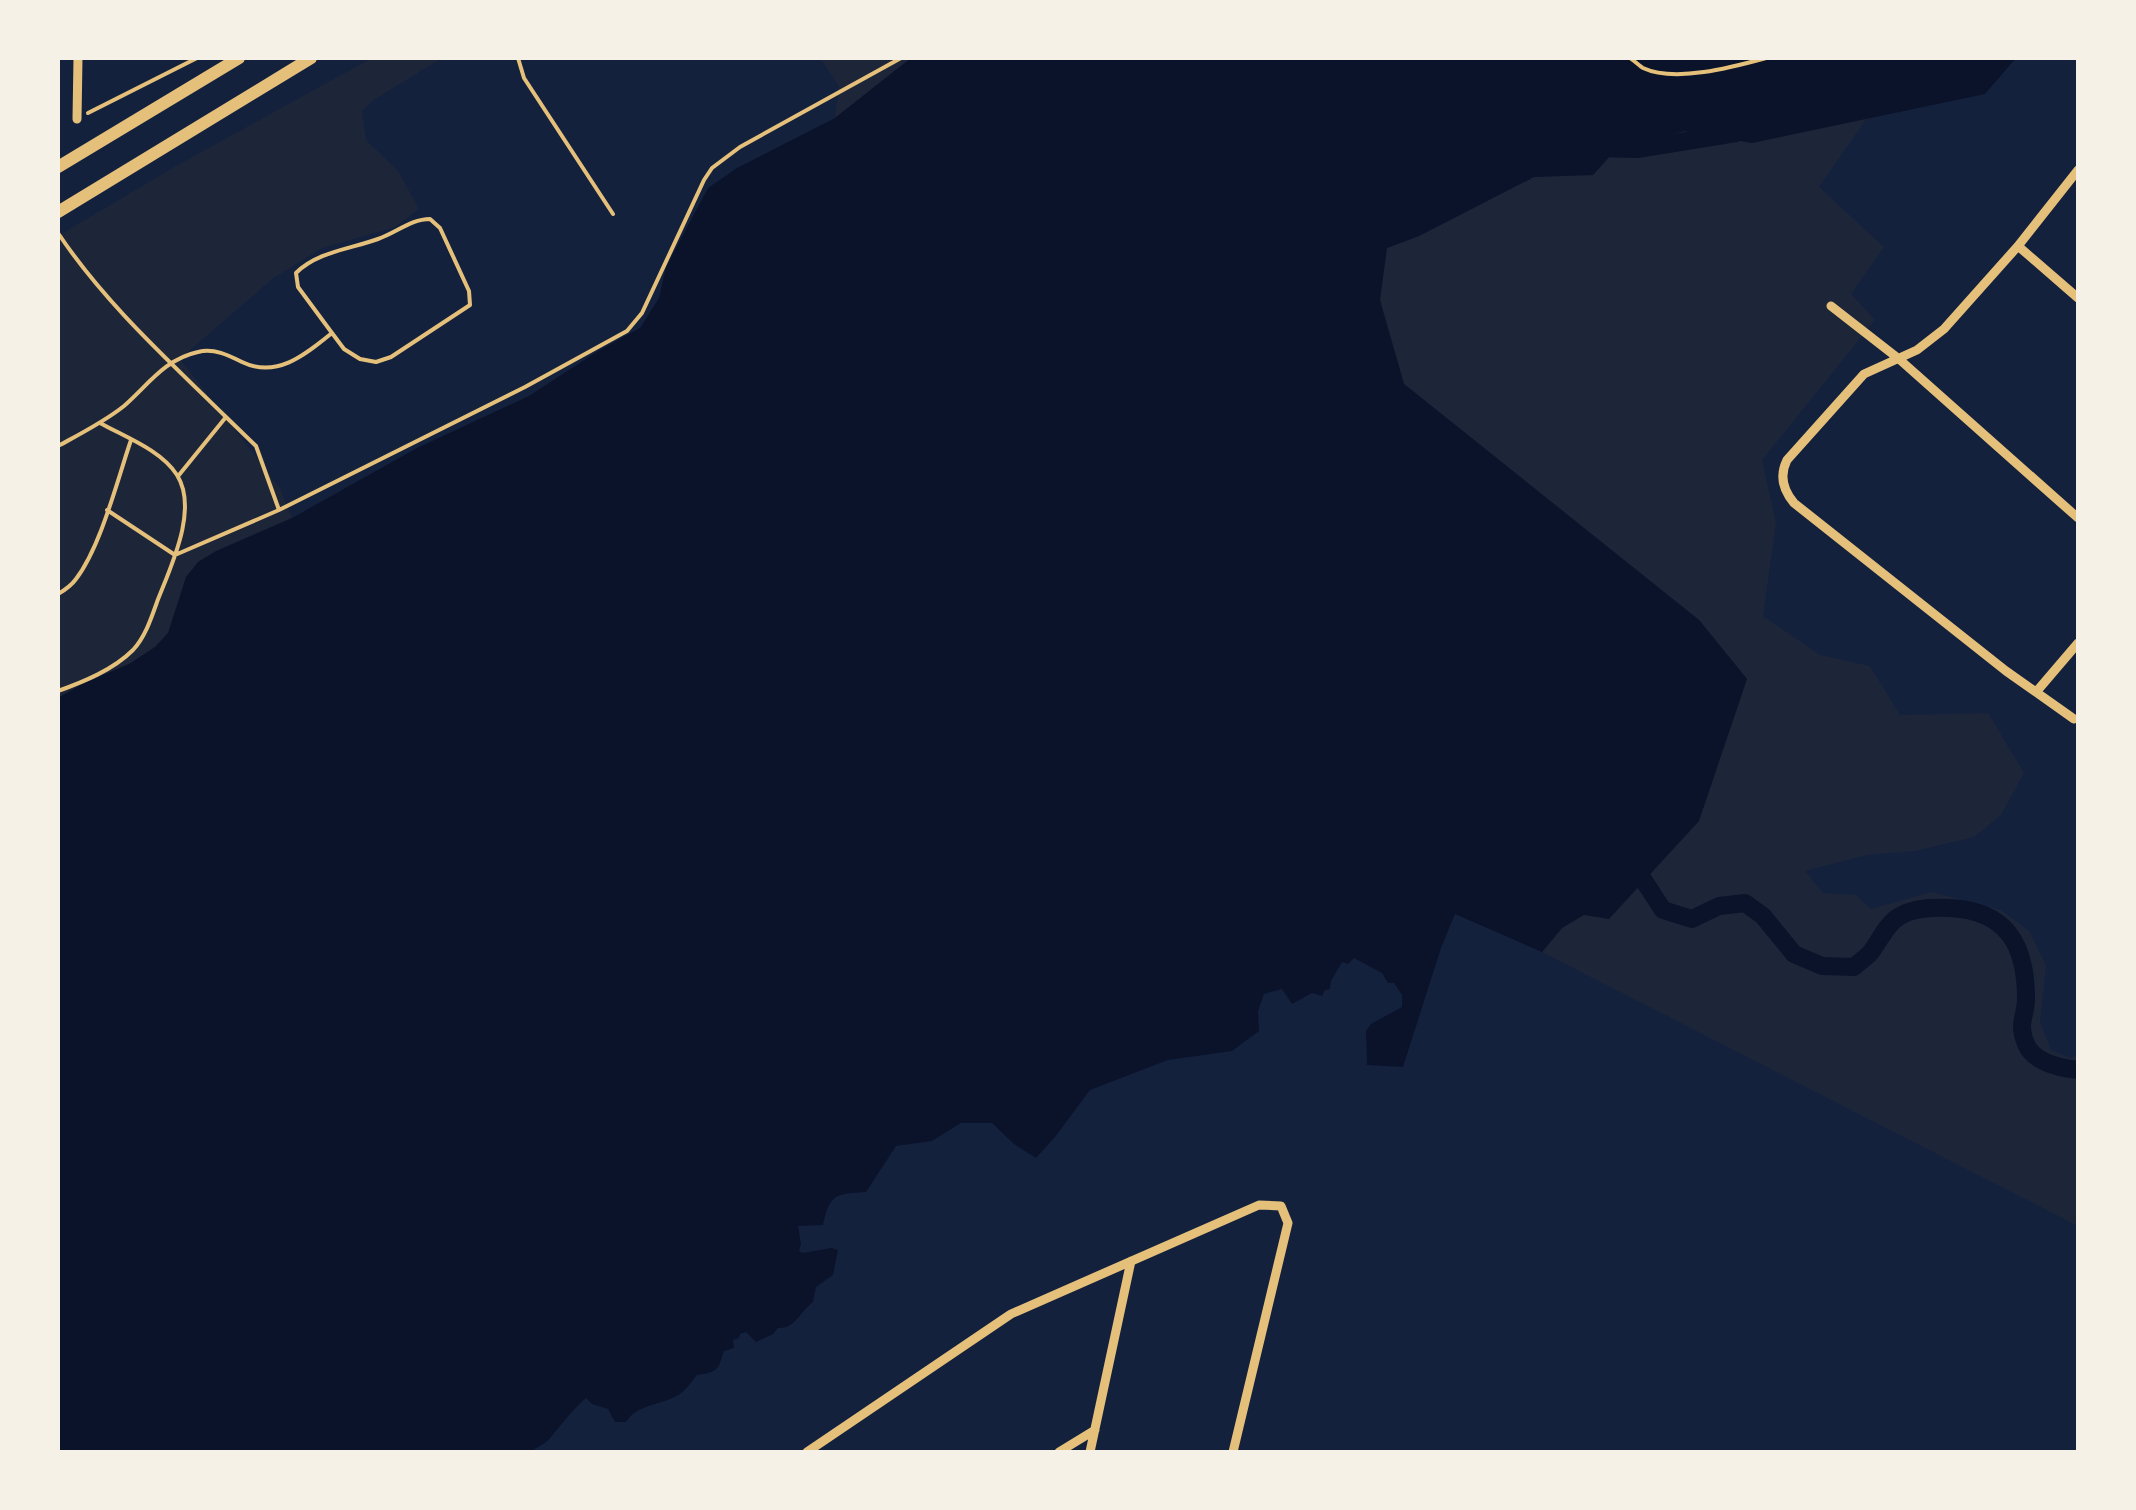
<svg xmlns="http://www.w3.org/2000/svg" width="2136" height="1510" font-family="Helvetica,sans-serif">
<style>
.green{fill:#1d2539}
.water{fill:#0b132b}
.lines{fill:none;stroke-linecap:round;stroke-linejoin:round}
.canal{stroke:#0b132b;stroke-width:18}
.path{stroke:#e5c07b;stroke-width:4}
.service{stroke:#e5c07b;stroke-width:4}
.minor{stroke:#e5c07b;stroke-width:9}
.primary{stroke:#e5c07b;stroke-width:12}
</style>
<rect width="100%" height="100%" fill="#14213d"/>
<path class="green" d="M372,58H442L372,101L362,111L366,140L398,171L419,209L395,227L322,248L272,279L180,359L280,488L292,518C279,524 220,548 214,554C191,582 183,623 155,647C126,671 89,680 58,698V236L176,166Z
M820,58L843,60L846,58H911L835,118L839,86Z
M1867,118L1819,187L1884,247L1851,294L1875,320L1762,460L1776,523L1763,616L1820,655L1870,666L1900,715L1988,713L2024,773L2001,815L1974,837L1915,851L1867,855L1805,871L1823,893L1856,895L1871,909L1931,892L2001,910L2029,931L2046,965L2040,1022L2051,1050L2070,1058L2078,1055V1226L1542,952L1562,928L1584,914L1747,679L1699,620L1404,384L1379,300L1387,248L1419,236L1534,177L1593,175L1618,148L1685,131L1752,143Z"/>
<path class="water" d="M911,58H2016L1985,94L1752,143L1685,131L1618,147L1593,175L1534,177L1419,236L1387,248L1380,300L1404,384L1699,620L1747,679L1699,821L1609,919L1584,915L1562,928L1542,952L1455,914L1441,948L1403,1067L1367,1065L1366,1031L1371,1024L1402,1007V995L1394,983H1388L1382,973L1354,958L1348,964L1342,962L1331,981L1330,989L1325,990L1322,996L1312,993L1292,1004L1282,989L1264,994L1258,1011L1259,1031L1232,1051L1168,1060L1090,1090L1055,1137L1036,1158L1014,1144L992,1123H961L932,1141L896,1146L866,1192C836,1194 830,1193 823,1225L798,1226L801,1244L799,1251L803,1253L831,1248L838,1250L833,1275L816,1287L813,1302C800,1311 796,1329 778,1328L773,1334L756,1342L746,1332L740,1334L739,1338L733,1340L734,1348L724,1351C718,1370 718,1372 697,1375C692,1381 687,1389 680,1394C662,1406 638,1403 626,1422H615L608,1409L592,1404L586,1398C572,1410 562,1424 551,1437C546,1444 536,1447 531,1452H58V698L82,684L129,664L155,647L168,633L186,577L198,562L216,551L292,518L417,448L529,396L598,351L640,328L659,298L666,267L708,188L737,168L835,118Z"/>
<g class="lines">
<path class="canal" d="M1593,148L1637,149L1736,133
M1631,861L1663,910L1692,919L1719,906L1745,903L1763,916L1794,954L1822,966L1854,967C1859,962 1866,958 1871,952C1880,940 1887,923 1900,916C1917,906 1942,907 1961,909C2012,916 2026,952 2026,999C2026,1017 2017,1022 2026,1044C2034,1063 2060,1068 2078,1070"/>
<path class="path" d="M88,113L197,58"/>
<path class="service" d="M518,58L524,78L613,214
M1630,58C1632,59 1641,67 1643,68C1675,83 1733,67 1766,58
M430,219L440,228L469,291L470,305L391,357L376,362L360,359L344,349L332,333L298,287L296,273C317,252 350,249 378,239C396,233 411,219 430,219Z
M58,233C104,302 167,359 226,417L179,475
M58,446C80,434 104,422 124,406C148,385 165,359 198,352C214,348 228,355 242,362C277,379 306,354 332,333
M107,510L175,555L279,510L256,446L226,417
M279,510L525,387L627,331L642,313L704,180L712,168L740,147L901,58
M58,594C65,590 71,586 76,579C101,546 117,481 131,440
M58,691C83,682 113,670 133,650C145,637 151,619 157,602C170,568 199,510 177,475C161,450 125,437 100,423"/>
<path class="minor" d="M77,119L78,58
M2018,246L2078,298
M1831,306L1899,359L2078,518
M2037,691L2078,643
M2074,719L2006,671L1794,503C1783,490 1779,476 1787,460L1864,374L1917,350L1944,329L2018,246L2078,170
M807,1452L1011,1314L1259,1205L1281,1206L1288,1223L1233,1452
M1059,1452L1095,1430
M1090,1452L1131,1261"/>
<path class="primary" d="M58,167L239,58
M58,212L311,58"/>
</g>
<rect width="2136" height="1510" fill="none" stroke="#f6f1e7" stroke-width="120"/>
</svg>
